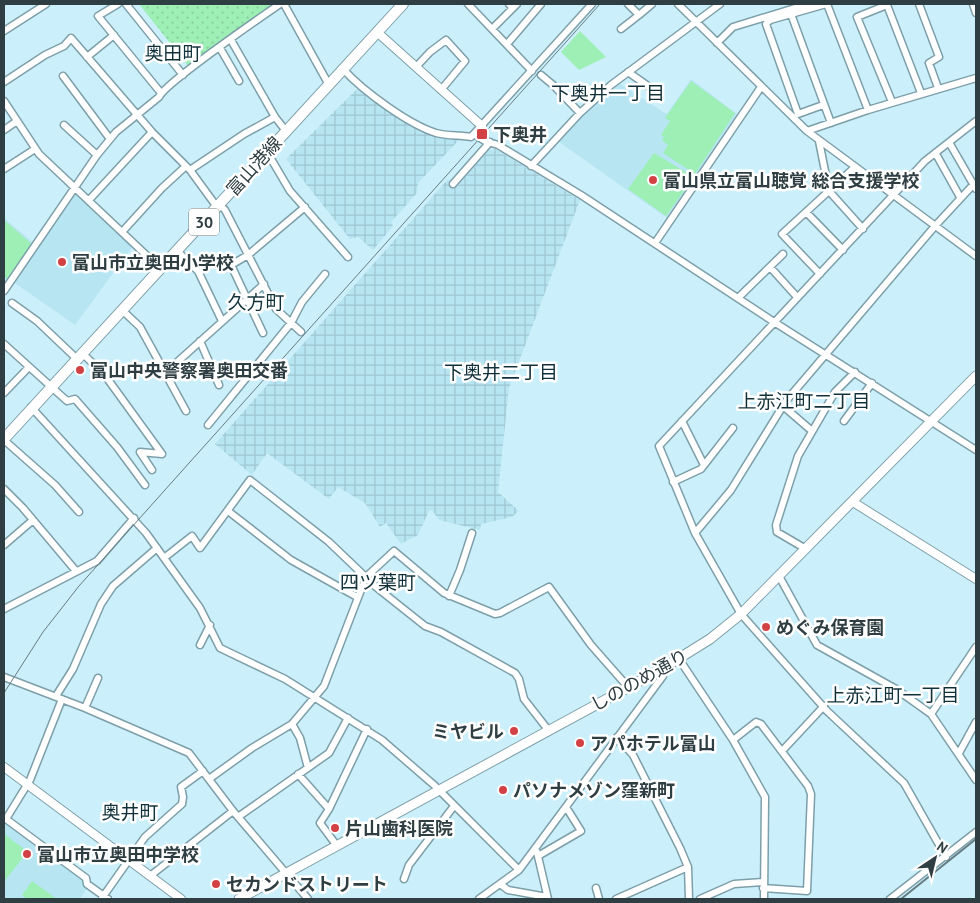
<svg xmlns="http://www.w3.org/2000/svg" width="980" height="903" font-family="'PT Sans','Noto Sans JP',sans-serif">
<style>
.built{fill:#b7e5f2}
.industrial{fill:url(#industrial-grid)}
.grass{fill:#9defb5}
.park{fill:url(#park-dots)}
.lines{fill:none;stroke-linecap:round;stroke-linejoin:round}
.minor-casing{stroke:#7d9fa9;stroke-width:9}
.tertiary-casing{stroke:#7d9fa9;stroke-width:10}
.secondary-casing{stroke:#7d9fa9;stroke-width:11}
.primary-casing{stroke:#7d9fa9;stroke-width:12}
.minor{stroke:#fff;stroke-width:6}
.tertiary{stroke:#fff;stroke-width:8}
.secondary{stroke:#fff;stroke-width:9}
.primary{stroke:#fff;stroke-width:10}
.tram{stroke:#667c82;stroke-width:1}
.rail{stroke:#667c82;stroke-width:2}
.poi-dot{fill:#d24245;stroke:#fff;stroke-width:2}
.labels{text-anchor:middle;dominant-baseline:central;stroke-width:5;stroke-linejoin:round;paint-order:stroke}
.shield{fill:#fff;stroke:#6d787b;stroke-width:1}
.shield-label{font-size:16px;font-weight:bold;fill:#2f3e42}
.poi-label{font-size:18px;font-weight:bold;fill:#2f3e42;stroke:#fff;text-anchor:start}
.street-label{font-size:18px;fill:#2f3e42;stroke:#fff}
.neighbourhood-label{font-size:19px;fill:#11313a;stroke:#fff}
</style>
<defs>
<pattern id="industrial-grid" width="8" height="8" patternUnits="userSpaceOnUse" patternTransform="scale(1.25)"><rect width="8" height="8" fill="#b7e5f2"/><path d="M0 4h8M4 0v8" fill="none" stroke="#9ec6d1"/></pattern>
<pattern id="park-dots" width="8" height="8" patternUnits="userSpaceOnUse" patternTransform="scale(1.25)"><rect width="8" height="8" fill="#9defb5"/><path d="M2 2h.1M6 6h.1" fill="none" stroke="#88ce9d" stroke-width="1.8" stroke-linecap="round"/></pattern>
</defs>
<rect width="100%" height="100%" fill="#ccf0fb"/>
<path class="built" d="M691,79L738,115L667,218L559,142L570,128L617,82L667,114Z
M75,191L133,246L75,325L9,279L4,286V218L37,246Z
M4,821L81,877L87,888L80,899H4Z"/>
<path class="industrial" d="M358,88L420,128L461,138L418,183L417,193L391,222L393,226L373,250L358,237L350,239L286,159Z
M495,149L580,200L509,388L498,492L519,511L512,517L481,524L480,530L439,520L432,510L429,511L418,535L401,544L386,523L380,527L365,503L338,487L329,499L267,453L252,475L215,444L448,179L457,187L489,150Z"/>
<path class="grass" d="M580,31L606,57L579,70L561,52Z
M691,81L735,113L695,174L663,153L668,145L662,140L664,137L661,135L670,121L665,118Z
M654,153L694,177L666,216L628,189Z
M4,220L32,244L13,274L11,273L7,279L4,276Z
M4,834L23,848L25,855L4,882Z
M32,881L57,899H27L22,895Z"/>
<path class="park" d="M139,4H274L189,67Z"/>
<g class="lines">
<defs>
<path id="minor" d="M118,4L98,16L161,93
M126,4L183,75
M284,4L329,85
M468,4L532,71
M509,4L513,8L517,4
M628,4L639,15L652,4
M678,4L807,131L976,256
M827,4L868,110
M919,4L939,57L929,63L938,88
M973,4L976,13
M791,14L831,123
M492,29L513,8
M621,29L639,15
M4,31L46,4
M231,40L275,117
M717,43L733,27L808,4
M507,44L541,4
M220,48L239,81
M87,57L114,35
M416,67L430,52L446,40L465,61L441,90
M343,69C363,91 408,124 436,133C447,136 460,135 471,137L592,4
M628,72L658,93
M541,75L553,85L580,113
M63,76L110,139
M4,82L45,55L64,46L71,38L152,132L190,170L217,207
M4,101L39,154L161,269
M892,102L857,17L887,5L921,93
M823,105L798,114L766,24L770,20L826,4
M64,125L97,155
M4,130L17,121
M807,131L868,110L976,78
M475,135L485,141L498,145L581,195L774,322L976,450
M819,141L829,191L863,229
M950,144L976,189
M267,152L290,191L348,257
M936,154L960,197
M531,166L580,113L611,85L720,4
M4,169L35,149
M190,170L244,134L275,117L286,131
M453,184L490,142
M89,200L152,132
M219,204L225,210L276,309L301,332
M806,212L843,250
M122,232L162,188L186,166
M655,243L761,87
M177,251L198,271L222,321
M770,267L797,297
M820,274L782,234L855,167
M4,291L97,155L116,132L159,97C164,84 261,17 280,4
M738,298L783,254
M12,303L37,321L77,359
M122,310L140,327L186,411
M263,333L231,265L248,255L305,207
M200,341L219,385
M4,344L67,401L75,399L117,447L145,485
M82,353L104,374L162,454
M165,373L264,284
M4,393L29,367
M783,406L812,431
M31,407L146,533L200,608L220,648L285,679L382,740L434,785L519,870
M682,421L704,465
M844,421L872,383
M208,425L291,323L302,302L325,274
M4,440L55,485L79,512
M152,470L140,452L162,454
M673,482L701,469L733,428
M4,489L23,508L76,571
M228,511L291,560L357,597
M695,533L731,490L786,401L935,226L973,185
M4,545L33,520
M806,549L777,532L776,525L798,456L835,392L855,372
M164,558L192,536L200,548L250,480L329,542L376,587L425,626L441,632L515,673L519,679L524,699L549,731
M779,576L817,645L896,689L931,714L976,780
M449,596L460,570L472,533
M4,609L97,561L134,518
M200,645L210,625
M679,659L733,740L765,797L764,899
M4,677L85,708L189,753L233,811L308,899
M56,696L73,669L101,604L113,586L157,548
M62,699L30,780L6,819L86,878L87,884L108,899
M85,708L98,678
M931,714L976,647
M292,724L300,738L308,768
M617,737L633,755L680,848L688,867L689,899
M733,740L756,722L761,724L808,786L811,794L807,891L763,888
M782,751L824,706
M959,753L976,722
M298,774L329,809L320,823L337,846
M209,779L252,748L292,724L324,686L366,577L394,551L444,593L495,614L500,613L549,587L591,645L628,687
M329,809L367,729
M238,817L329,753L348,718
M537,852L548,899
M538,856L581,831L566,807
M946,857L904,783L827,711L741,614L695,533L659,446L925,161L976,121
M150,876L233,811
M404,879L409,865L454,806
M500,884L508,890L547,897
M596,888L599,899
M102,898L145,837L182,804L183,797L181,787L203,771
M479,899L519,870L663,676L662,669
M616,899L688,867
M700,899L734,884L763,882
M890,899L976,832"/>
<path id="tertiary" d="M377,32L482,126
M853,502L976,579
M4,767L181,899"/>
<path id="secondary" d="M239,899L662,669L710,639L741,614L976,376"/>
<path id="primary" d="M4,439L403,4"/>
</defs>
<use href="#minor" class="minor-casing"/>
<use href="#tertiary" class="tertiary-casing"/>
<use href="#secondary" class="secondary-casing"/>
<use href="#primary" class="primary-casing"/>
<use href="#minor" class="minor"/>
<use href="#tertiary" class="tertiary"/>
<use href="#secondary" class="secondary"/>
<use href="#primary" class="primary"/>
<path class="tram" d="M4,693L43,632L79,586L600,4"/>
<path class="rail" d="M901,899L976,839"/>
</g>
<g class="poi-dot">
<rect x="476" y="128" width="12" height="12" rx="2.5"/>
<circle cx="653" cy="180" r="5"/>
<circle cx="62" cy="262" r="5"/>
<circle cx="80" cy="370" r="5"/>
<circle cx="766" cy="627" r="5"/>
<circle cx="514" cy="731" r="5"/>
<circle cx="580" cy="743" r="5"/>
<circle cx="503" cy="790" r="5"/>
<circle cx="335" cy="828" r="5"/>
<circle cx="27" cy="854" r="5"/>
<circle cx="216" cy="884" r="5"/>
</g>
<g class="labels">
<rect class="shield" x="189" y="208.5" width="30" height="27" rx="4"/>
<g class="shield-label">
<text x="204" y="222">30</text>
</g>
<g class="poi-label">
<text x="493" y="134">下奥井</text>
<text x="663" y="180">富山県立富山聴覚 総合支援学校</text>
<text x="72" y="262">富山市立奥田小学校</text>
<text x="90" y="370">富山中央警察署奥田交番</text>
<text x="776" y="627">めぐみ保育園</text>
<text x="504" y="731" text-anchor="end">ミヤビル</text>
<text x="590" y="743">アパホテル富山</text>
<text x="513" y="790">パソナメゾン窪新町</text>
<text x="345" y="828">片山歯科医院</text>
<text x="37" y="854">富山市立奥田中学校</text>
<text x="226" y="884">セカンドストリート</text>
</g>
<g class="street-label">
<text transform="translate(254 166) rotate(-48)">富山港線</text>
<text transform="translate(639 680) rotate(-29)">しののめ通り</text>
</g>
<g class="neighbourhood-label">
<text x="173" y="53">奥田町</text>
<text x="608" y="93">下奥井一丁目</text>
<text x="256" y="302">久方町</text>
<text x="501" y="372">下奥井二丁目</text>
<text x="804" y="401">上赤江町二丁目</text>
<text x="378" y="582">四ツ葉町</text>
<text x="893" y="695">上赤江町一丁目</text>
<text x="130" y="812">奥井町</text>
</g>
</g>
<rect width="980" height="903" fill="none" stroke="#2f3e42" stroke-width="10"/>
<g transform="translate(935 858) rotate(35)" stroke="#ffffff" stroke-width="4" paint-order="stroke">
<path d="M0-4L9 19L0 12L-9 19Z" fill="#2f3e42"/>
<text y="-8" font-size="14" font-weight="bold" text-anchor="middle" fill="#2f3e42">N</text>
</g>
</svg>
